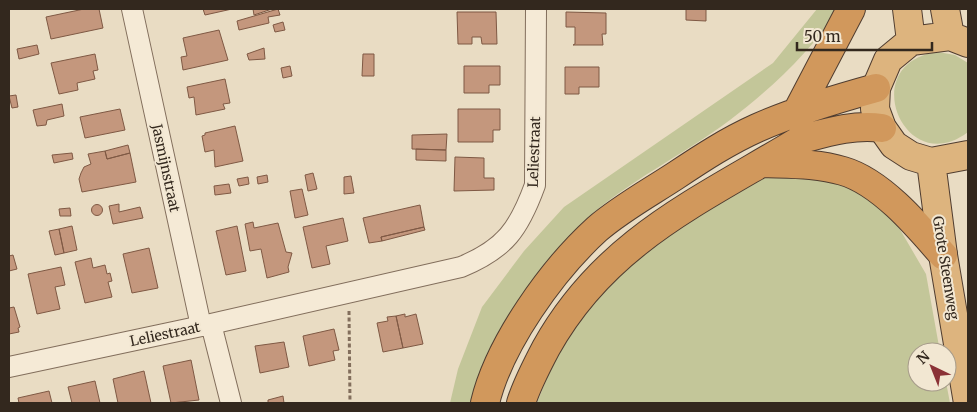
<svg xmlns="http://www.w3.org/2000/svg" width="977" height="412" font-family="Merriweather,serif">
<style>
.green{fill:#c3c699}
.building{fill:#c4977d;stroke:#7f5944}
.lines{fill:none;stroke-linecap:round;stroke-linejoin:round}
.minor-casing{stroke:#826e5c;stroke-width:22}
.trunk-casing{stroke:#503d30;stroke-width:30}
.motorway-casing{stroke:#503d30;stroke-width:30}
.path{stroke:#826e5c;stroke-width:3;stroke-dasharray:4 2.5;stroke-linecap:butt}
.minor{stroke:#f5ead6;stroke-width:20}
.trunk{stroke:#ddb47e;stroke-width:28}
.motorway{stroke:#d1985c;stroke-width:28}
.labels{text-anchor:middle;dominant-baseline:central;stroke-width:4;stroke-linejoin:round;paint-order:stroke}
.street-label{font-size:14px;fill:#33281e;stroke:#f2e7d2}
</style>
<rect width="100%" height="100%" fill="#e9dcc3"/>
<path class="green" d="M817,9H839C811,51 771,89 730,120C683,155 628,181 584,221C574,231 565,243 556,253C518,298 486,345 471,403H450L458,369L482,307L524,251L564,207L773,63Z
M938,52L955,55L968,63V132C904,181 855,62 938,52Z
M775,172H808L861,189L891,214L926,274L940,352H917V382H946L950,403H537C544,386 551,367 559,351C604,264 691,215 775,172Z"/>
<path class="building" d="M84,9H99L103,28L51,39L46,17Z
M203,9H232L205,15Z
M253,9H272L254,15Z
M278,9L280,15L268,17L269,23L239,30L237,21Z
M686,9H706V21L686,20Z
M457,12H496L497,44H482L481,37H472V44H458Z
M566,12L606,13V34H602L603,45H573L575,44V27H566Z
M283,22L285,30L275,32L273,25Z
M219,30L228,60L183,70L181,57L187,56L183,38Z
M37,45L39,54L19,59L17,49Z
M264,48L265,59L249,60L247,54Z
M95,54L98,70L93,71L95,79L77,83L78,90L59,94L51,63Z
M363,54H374V76H362Z
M290,66L292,76L283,78L281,68Z
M464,66H500V85H489V93H464Z
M565,67H599V87H579V94H565Z
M225,79L230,103L223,104L225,109L196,115L194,97L189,98L187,87Z
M16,95L18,107L12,108L9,96Z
M62,104L64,116L47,120L46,125L37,126L33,110Z
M120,109L125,130L85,138L80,117Z
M458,109H500V130H493V142H458Z
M235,126L243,161L215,167L214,150L205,152L202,136L205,135V133Z
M447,134L446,150L412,149V135Z
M128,145L130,153L107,159L105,151Z
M416,149L446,150V161L416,160Z
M105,151L107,159L130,153L136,182L82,192L79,179L81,173L84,167L91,164L88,154Z
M72,153L73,159L54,163L52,155Z
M455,157L484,158V178H494V190L454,191Z
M313,173L317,189L308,191L305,175Z
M267,175L268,182L258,184L257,177Z
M351,176L354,193L344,194V177Z
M248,177L249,184L239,186L237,179Z
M229,184L231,193L215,195L214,186Z
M302,189L308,215L295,218L290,191Z
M119,204V212L140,207L143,218L113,224L109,206Z
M91.5 210a5.5 5.5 0 1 1 11 0a5.5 5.5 0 1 1-11 0Z
M420,205L424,227L381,237L382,241L369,243L363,218Z
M70,208L71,216H60L59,209Z
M343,218L348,241L326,246L330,264L312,268L303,227Z
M253,222L254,228L278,223L286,252L292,253L288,267L289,272L267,278L261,249L250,251L245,224Z
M72,226L77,250L64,253L59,229Z
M237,226L246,271L226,275L216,231Z
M424,227L425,230L382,241L381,237Z
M59,229L64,253L55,255L49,231Z
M149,248L158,288L132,293L123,254Z
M13,255L17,269L9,271V256Z
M91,258L93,268L105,265L107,274L110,273L112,281L108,282L112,297L85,303L75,262Z
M61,267L65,285L55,287L60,309L37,314L28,274Z
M14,307L20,327L18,328L19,332L9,334V308Z
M405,314V317L416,314L423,344L403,348L396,316Z
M396,316L403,348L383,352L377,323L388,321L387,317Z
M334,329L339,350L333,351L335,360L309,366L303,336Z
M284,342L289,367L260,373L255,346Z
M191,360L199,400L171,403L163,366Z
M144,371L151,403H118L113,379Z
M95,381L100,403H72L68,387Z
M49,391L52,403H19L18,398Z
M283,396L284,403H268V400Z"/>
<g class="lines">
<defs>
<path id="minor" d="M132,9L201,326
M211,324L231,403
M9,367L211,324L461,267C505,249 519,229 535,185L536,9"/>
<path id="trunk" d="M907,9L911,41
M945,9L950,36
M968,43L950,36L911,41L888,60L876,88L875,109L882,128L894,145L911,156L931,162L968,155
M931,162L943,255L968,403"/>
<path id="motorway" d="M797,112L851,9
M762,163C789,164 817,163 843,171C881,182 918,226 943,255
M485,403C499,344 552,270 597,229C620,209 649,193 675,176C702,158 728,141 757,128C795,111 836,99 876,88
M521,403C527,384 537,365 546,348C606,240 702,200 802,139C828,132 855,124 882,128"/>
</defs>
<use href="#minor" class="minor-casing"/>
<use href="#trunk" class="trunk-casing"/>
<use href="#motorway" class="motorway-casing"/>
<path class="path" d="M349,311L350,403"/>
<use href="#minor" class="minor"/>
<use href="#trunk" class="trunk"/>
<use href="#motorway" class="motorway"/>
</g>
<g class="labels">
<g class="street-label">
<text transform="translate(534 152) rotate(-88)">Leliestraat</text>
<text transform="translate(166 168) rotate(78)">Jasmijnstraat</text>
<text transform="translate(946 268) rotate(81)">Grote Steenweg</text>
<text transform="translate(165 334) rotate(-12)">Leliestraat</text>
</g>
</g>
<rect width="977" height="412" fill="none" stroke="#33281e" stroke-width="20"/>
<g transform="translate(932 367) rotate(317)"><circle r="24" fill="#f2e7d2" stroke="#a69b8a"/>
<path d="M0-4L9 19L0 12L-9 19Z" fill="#8b3236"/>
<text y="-8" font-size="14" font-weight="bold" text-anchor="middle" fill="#33281e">N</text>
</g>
<path d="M797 42v8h135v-8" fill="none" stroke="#33281e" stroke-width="2.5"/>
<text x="804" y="42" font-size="15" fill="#33281e" stroke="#f2e7d2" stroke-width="4" paint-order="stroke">50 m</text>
</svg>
